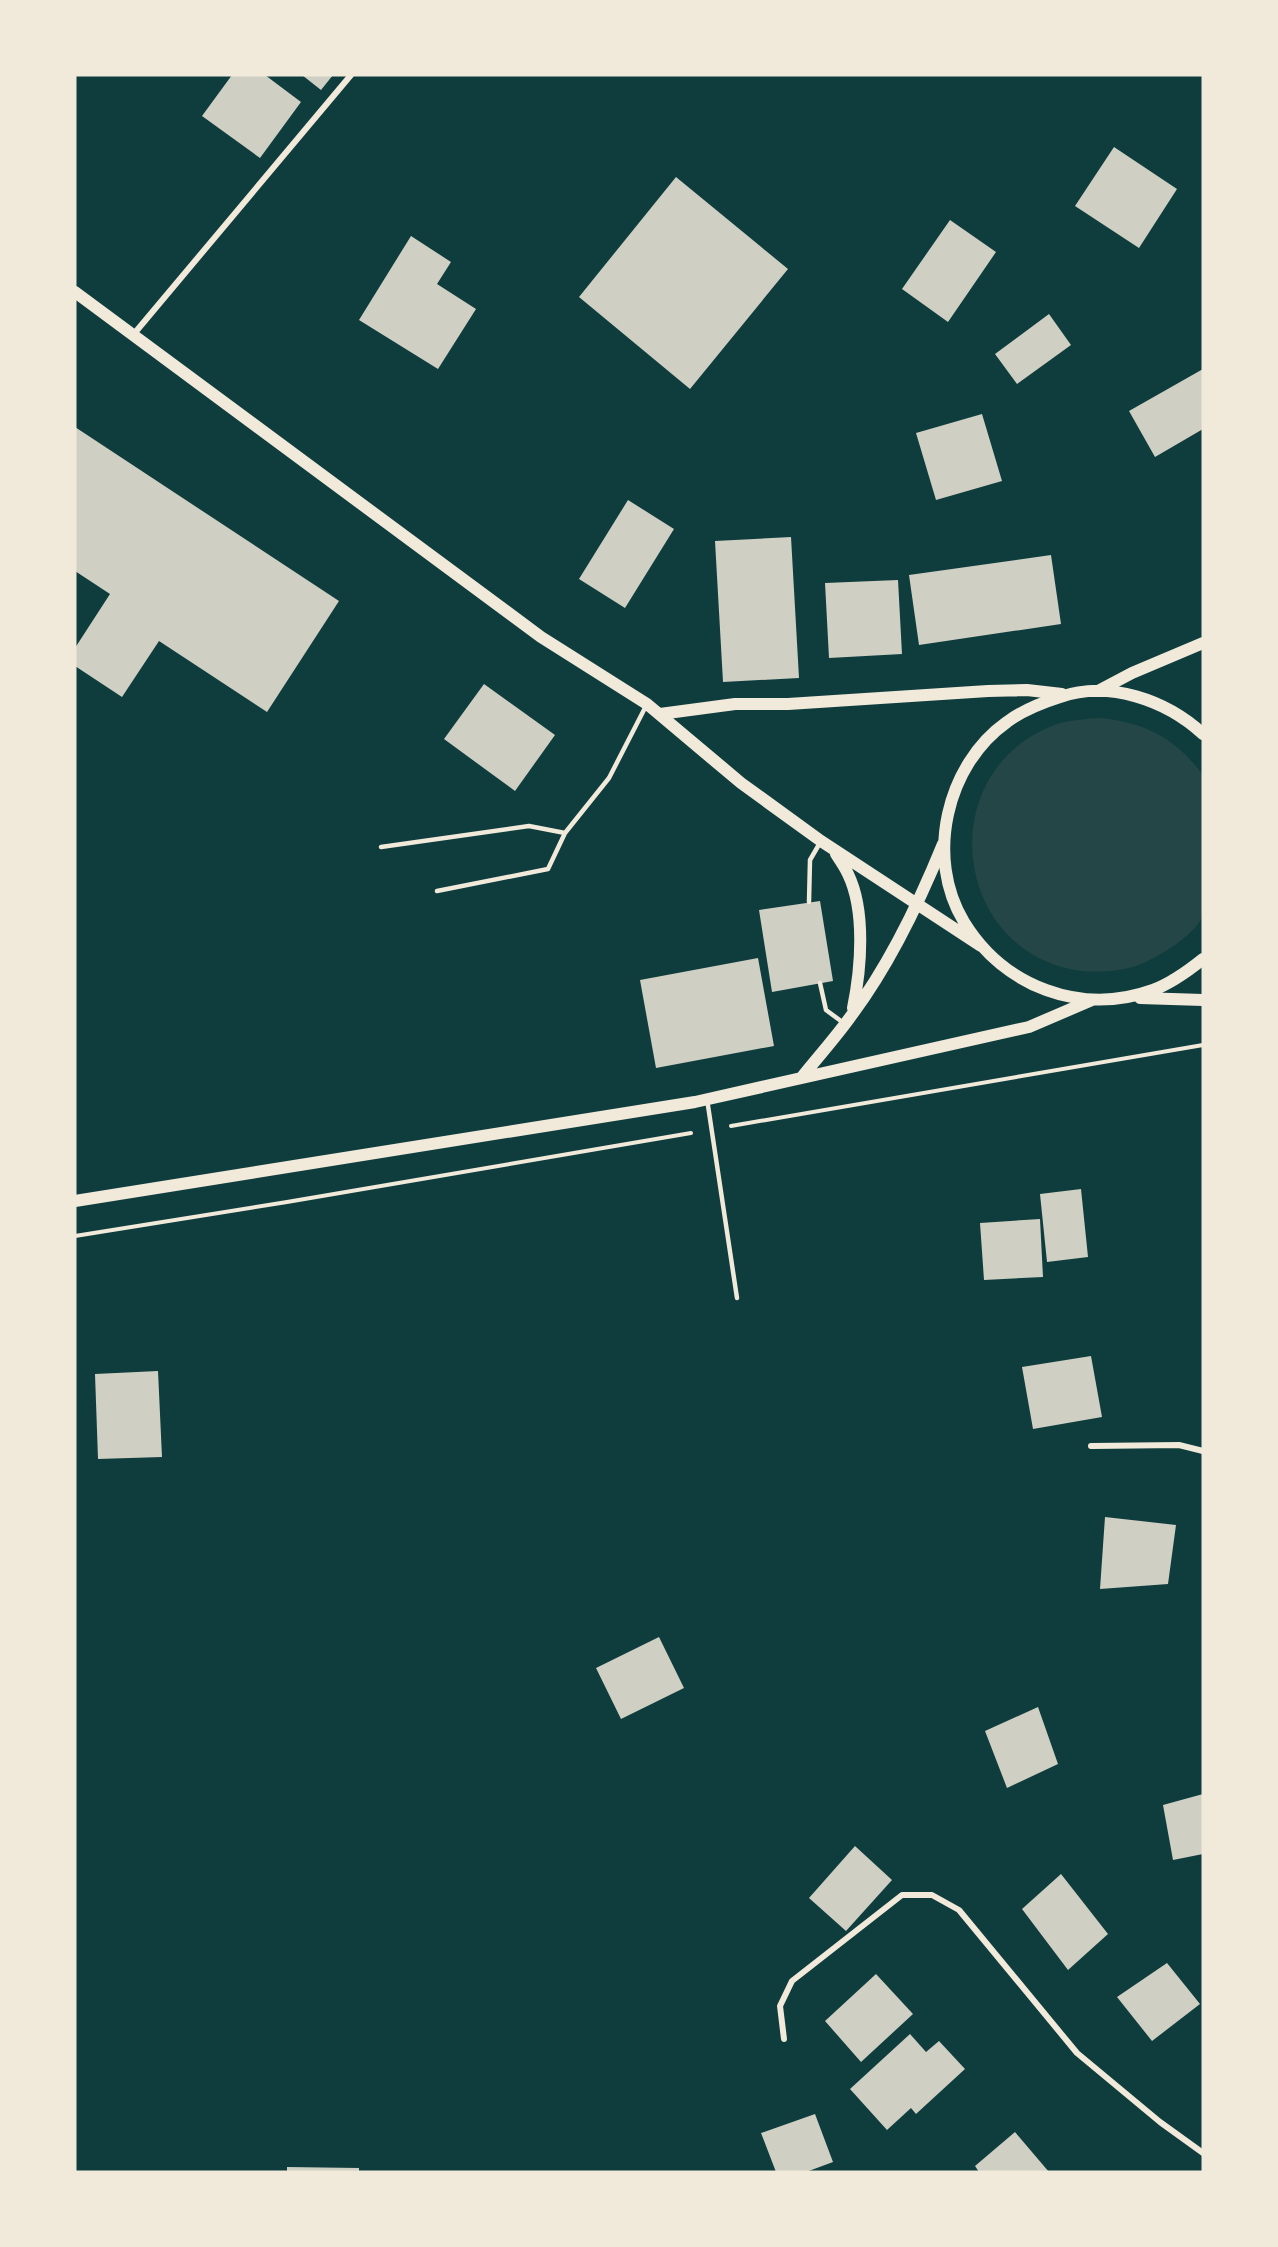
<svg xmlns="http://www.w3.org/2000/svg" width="1278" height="2247" font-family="Cabin,sans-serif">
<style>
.green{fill:#244646}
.building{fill:#cfcfc3}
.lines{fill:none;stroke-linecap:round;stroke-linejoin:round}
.path{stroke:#f1e9da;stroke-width:4}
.service{stroke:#f1e9da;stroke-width:4.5}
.minor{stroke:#f1e9da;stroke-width:6}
.secondary{stroke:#f1e9da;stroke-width:12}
</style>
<rect width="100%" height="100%" fill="#0f3d3e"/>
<path class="green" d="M1101,718C1146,723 1175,738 1203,775C1203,809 1203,844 1203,879C1203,890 1206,905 1203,915C1197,933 1164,953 1148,961C1128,971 1103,973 1082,971C953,955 931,774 1052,726C1067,720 1084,719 1101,718Z"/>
<path class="building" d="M232,75H265L301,102L260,158L202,116Z
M302,75H333L321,90Z
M1114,147L1177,189L1139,248L1075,206Z
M676,177L788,269L690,389L579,297Z
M950,220L996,252L948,322L902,289Z
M411,236L451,262L437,284L476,309L438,369L359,320Z
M1049,314L1071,345L1017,384L995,354Z
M1203,369V429L1155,457L1129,411Z
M982,414L1002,481L936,500L916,433Z
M75,427L339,601L267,712L159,641L122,697L75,666V648L110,594L75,571Z
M628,500L674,529L625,608L579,579Z
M791,537L799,678L723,682L715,541Z
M1051,555L1061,624L919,645L909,575Z
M898,580L902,654L829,658L825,583Z
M484,684L555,735L515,791L444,739Z
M820,901L833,981L772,992L759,910Z
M758,958L774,1046L656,1068L640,980Z
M1081,1189L1088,1257L1047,1262L1040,1194Z
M1040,1219L1043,1277L984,1280L980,1223Z
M1091,1356L1102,1417L1033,1429L1022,1367Z
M158,1371L162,1457L98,1459L95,1374Z
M1105,1517L1176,1525L1168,1584L1100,1589Z
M659,1637L684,1688L621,1719L596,1668Z
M1038,1707L1058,1764L1007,1788L985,1731Z
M1203,1794V1854L1173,1860L1163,1805Z
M855,1846L892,1880L846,1931L809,1898Z
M1061,1874L1108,1934L1068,1970L1022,1909Z
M1167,1963L1200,2004L1152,2041L1117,1997Z
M876,1974L913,2014L861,2062L825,2021Z
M910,2034L926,2052L939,2041L965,2069L916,2114L911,2108L887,2130L850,2089Z
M815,2114L833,2162L806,2172H776L761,2133Z
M1015,2132L1049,2172H979L975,2166Z
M287,2167L359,2168V2172H287Z"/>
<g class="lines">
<path class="path" d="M731,1126L1203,1045
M75,1236L287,1202L691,1133"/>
<path class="service" d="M381,847L529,826L565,833
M437,891L548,869L565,833L609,778L647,704
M809,902L810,860L821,841
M820,983L826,1010L845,1024
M707,1099L737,1298"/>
<path class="minor" d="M133,335L351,75
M1091,1446L1179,1445L1203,1451
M784,2039L780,2006L792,1981L902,1895H932L959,1910L1077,2053L1160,2122L1203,2153"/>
<path class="secondary" d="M75,292L541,637L647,704L741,783L821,841L981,946
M1098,691L1132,673L1203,643
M660,714L735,704H788L988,691L1027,690L1062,694
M1203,734C1166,700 1109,680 1060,697C1041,703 1023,710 1007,722C946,765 925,858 964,922C1004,987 1081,1016 1153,990C1172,983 1188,971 1203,959
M836,854C840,860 845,867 848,874C866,911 861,969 853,1008
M1140,998L1203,1000
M802,1077C818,1057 836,1037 851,1016C890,964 919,903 943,844
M75,1201L695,1102L1029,1027L1092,1000"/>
</g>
<rect width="1278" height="2247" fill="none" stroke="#f1e9da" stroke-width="153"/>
</svg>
